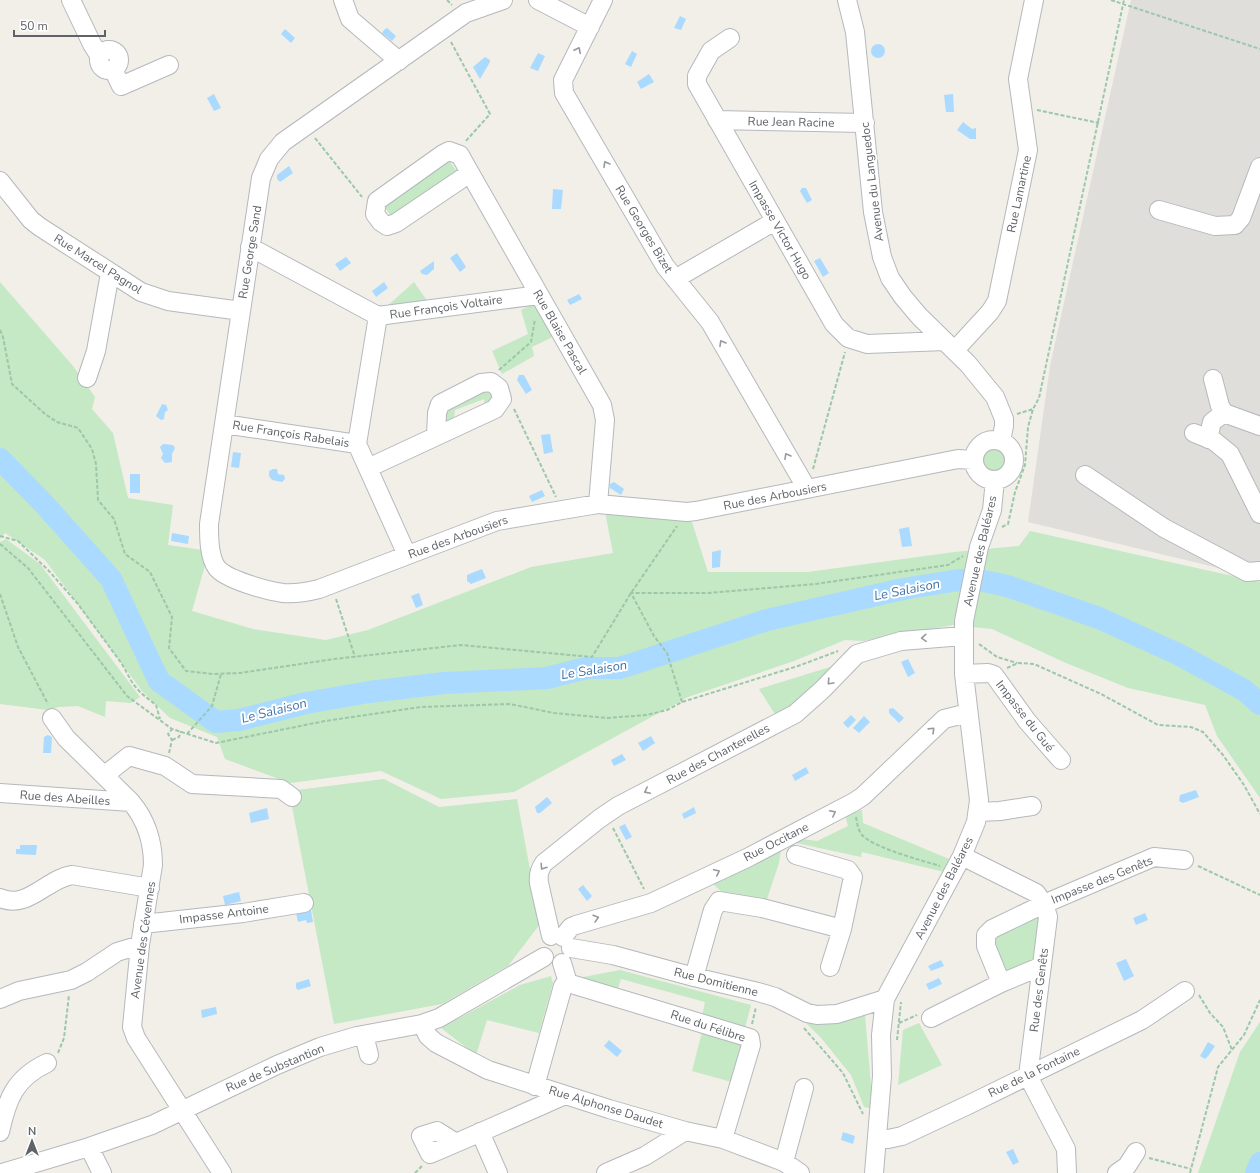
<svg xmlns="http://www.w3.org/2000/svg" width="1260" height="1173" font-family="'Nunito Sans',sans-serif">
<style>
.industrial{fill:#e0deda}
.green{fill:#c5e8c5}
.water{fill:#aadaff}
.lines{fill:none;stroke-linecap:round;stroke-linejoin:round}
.river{stroke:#aadaff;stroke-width:22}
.minor-casing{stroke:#b5b8bc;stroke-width:20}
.path{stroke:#9cc7a9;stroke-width:2;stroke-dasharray:4 2;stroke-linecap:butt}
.minor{stroke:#fff;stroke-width:18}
.oneway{stroke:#979a9d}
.labels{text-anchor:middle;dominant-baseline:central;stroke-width:4;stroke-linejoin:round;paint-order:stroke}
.street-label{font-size:12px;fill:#5f6368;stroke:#fff}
.water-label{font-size:13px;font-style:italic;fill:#4174aa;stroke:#fff}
</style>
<rect width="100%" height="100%" fill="#f1efe8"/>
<path class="industrial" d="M1131,0H1260V578L1028,522L1050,366Z"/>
<path class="green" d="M448,159L458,173L393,219L384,206Z
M0,282L73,366L95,397L92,409L113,433L128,498L173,505L168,545L203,550L206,562L192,611L253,629L326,640L368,630L531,567L613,553L605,512L691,519L708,572H808L954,552L1019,546L1030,531L1260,582V798L1217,736L1205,705L1128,688L1066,663L992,629L953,625L863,641L845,640L794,661L688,697L514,792L441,799L381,771L290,783L225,759L217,737L170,718L142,691L45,560L5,533L0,539Z
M414,282L428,302L384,309Z
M536,303L555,336L532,347L534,356L502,374L492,351L528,334L521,310Z
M486,388L496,394L485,408L484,399L455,410L454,419L443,424L444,411Z
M983 459a12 12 0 1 1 24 0a12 12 0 1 1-24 0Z
M6,539L40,564L140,697L131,703L106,701L105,717L78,706L59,707L48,710L0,704V542Z
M843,663L791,708L776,716L759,689Z
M384,779L439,807L517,799L540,924L508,966L442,1004L334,1024L289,791Z
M862,810L863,823L949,859L944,872L862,852L861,857L796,843L802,839L817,841L848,826L845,815Z
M781,850L779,863L766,902L726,896L712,883Z
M1040,916L1034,960L1006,975L990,937Z
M620,970L751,1005L745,1028L702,1016L705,1002L621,979L617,991L578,978Z
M551,976L553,983L539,1033L487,1020L476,1055L441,1028L520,985Z
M865,1015L873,1109L864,1107L851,1075L822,1039L801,1018L825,1024Z
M1260,1022V1173H1198L1240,1052Z
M919,1023L942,1065L898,1085L903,1030Z
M702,1032L745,1044L735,1083L692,1071Z"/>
<path class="water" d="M680,16L686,19L681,30L674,28Z
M387,28L396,36L392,41L382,33L384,30Z
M285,29L295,38L291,43L281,34Z
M871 51a7 7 0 1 1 14 0a7 7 0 1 1-14 0Z
M632,51L637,54L631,67L625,64Z
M538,53L545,56L538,71L530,68Z
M485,57L490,60V62L480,79L473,67Z
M649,74L654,82L641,89L637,82Z
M214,94L221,108L214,111L207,98Z
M953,94L954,112H946L944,95Z
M963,122L972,129L976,128V139H970L957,130Z
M289,166L293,173L280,182L277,179V175Z
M802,188H806L812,200L807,203L800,191Z
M553,189L563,190L561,209H552Z
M457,253L466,267L460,272L450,258Z
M346,257L351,263L340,271L335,264Z
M820,258L829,273L823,277L814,261Z
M434,261V269L427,275L422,274L420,271Z
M384,282L388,288L376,297L372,291Z
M579,294L582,299L570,305L567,300Z
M519,375H524L532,390L526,394L517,380Z
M162,404L166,405L168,410L165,412L164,419L161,420L156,416Z
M550,434L553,452L544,454L541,435Z
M163,444L173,445L175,448L172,454V462L165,463L161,458L163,454L160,447Z
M233,452L241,453L239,468L231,467Z
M273,469H277L278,474L284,475L285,479L282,482L272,480L269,476V471Z
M130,474H140V493H130Z
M614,482L624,489L621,495L610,488V484Z
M542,490L545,496L532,502L529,496Z
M909,527L912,546L902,547L899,529Z
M172,533L189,536L188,544L171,541Z
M721,550L720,567L712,568V552Z
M482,569L486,578L471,584L467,581V575Z
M419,593L423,605L416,608L411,596Z
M908,659L915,673L908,677L901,662Z
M893,708L904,718L899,723L889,713V709Z
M851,715L856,720L848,728L843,723Z
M864,716L870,722L859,733L853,728Z
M48,735L52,737L51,753H43L44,737Z
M651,736L655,743L643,751L638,743Z
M622,754L626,760L614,766L611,760Z
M806,767L809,773L795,781L792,775Z
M1196,790L1199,797L1183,803L1179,801L1180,795Z
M547,797L552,803L540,813H537L535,807Z
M694,807L696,813L684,819L682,814Z
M267,808L269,819L251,823L249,813Z
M625,824L632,837L626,840L619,827Z
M20,845H37L36,855L16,854V849H20Z
M583,885L592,896L587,901L578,889Z
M239,892L241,901L225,905L223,896Z
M311,910L313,922L307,923L306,920L298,922L296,913Z
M1145,913L1148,920L1136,925L1133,918Z
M1126,959L1134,976L1124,981L1116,963Z
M941,960L944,966L931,971L928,966Z
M939,978L942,984L929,990L926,984Z
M309,979L311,986L298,990L296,988V983Z
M216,1007L217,1014L202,1018L201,1010Z
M609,1040L622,1051L617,1057L604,1046Z
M1208,1042L1215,1046L1209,1055L1205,1059L1200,1056Z
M843,1132L855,1136L853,1144L841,1140Z
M1013,1149L1019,1162L1013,1165L1006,1152Z"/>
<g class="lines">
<path class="river" d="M0,459L45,505L111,579L159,681L216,722L239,720L306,703L369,692L444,683L547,678L586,668H620L767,620L903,589L959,580L984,581L1007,586L1099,618L1180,655L1244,690L1260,704
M1256,1173L1260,1163"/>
<defs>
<path id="minor" d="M71,0L92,44L100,57
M343,0L350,19L399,61
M503,0L466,13L283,142L269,159L261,178L209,524C209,538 209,557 217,568C227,580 268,591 283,593C295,594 307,592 319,589L497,521L598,504L687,512L696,511L958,459L973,460
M538,0L590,27
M603,0L563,80L564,93L665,266L710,322L807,489
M847,0L855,32L873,212L882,257L890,278L903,297L919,316L968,364L995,397L1004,419V426L1001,441
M730,38L711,51L697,76V84L834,324L848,338L867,344L945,341
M99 60a10 10 0 1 1 20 0a10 10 0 1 1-20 0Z
M113,69L121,86L169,65
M717,120L865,123
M470,173L460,155L449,151L443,154L377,201L375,214L381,222L387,226L396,223L470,173L602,405L605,420L598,504
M0,181L31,220L40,227L141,292L168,301L241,311
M1159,210L1215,226L1235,225L1241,218L1260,167
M250,247L378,316L539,295
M675,279L775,221
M378,316L357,444L407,555
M955,350L990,312L997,301L1028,150L1018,79L1034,0
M87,378L96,351L110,273
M1213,379L1220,406L1224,413L1260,426
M224,424L357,444
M1194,433L1214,441L1230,454L1260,514
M1208,439L1212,422L1224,413
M974 460a20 20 0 1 1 40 0a20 20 0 1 1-40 0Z
M368,468L495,409L502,399L499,388L491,382L481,383L440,404L437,413L436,436
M1085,475L1164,528L1247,572L1260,571
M964,674L988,673L994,675L1027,721L1061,760
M52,718L66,738L131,802C147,821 153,841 153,865L140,945L132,1027L136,1038L222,1173
M105,775L129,756L165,766L192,784L281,789L292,797
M0,793L131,802
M978,812L1000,811L1032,806
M796,855L848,870L853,877L842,929L830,967
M962,856L1036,893L1044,904L1048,917L1028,1076L1066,1149L1067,1173
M0,898C28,910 46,879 72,875L150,888
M143,924L243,913L304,903
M551,936L539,883C538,875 539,870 544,863L599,819L618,806L795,714L822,690L857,654L901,641L963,636
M563,937L571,927L576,925L651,903L747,858L854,802L863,796L944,719L968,713
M571,948L613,955L694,977L758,992L775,997L807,1013L817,1015L837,1014L885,999
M694,977L713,910L719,901L762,908L842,929
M568,983L750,1038L751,1045L723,1139
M1001,983L986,946V935L992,929L1044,904L1154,857L1184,860
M0,999L19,991L71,980L87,972L117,952L140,945
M931,1018L1001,983L1042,966
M422,1024L428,1036L436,1043L488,1070L609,1109L685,1131L723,1139L784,1162L800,1173
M364,1035L369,1055
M535,1086L563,986L568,983L562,963
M0,1132C7,1099 15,1078 47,1063
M480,1132L498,1173
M877,1138L888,1139L902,1136L968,1105L1142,1020L1185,991
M456,1143L437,1131L421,1136L430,1154C475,1135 520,1115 565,1095
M89,1147L102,1173
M784,1162L804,1088
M2,1173L89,1147L152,1125L277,1065L320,1047L357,1036L422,1024L439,1018L544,957
M606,1173L645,1156L685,1131
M874,1173L882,1076L881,1035L885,999L962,856L976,822L979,800L964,674V621L979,547L992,510L995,480
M1117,1173L1127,1166L1136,1152"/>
</defs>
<use href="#minor" class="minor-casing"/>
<path class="path" d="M447,0L452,5
M1111,0L1260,49
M451,42L490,114L465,142
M1037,110L1099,123
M315,138L362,197
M0,330L3,337L12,384L45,414L57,422L78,428L92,449L96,464L98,500L114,519L125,554L150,572L172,617L169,648L186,671L213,674L240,673L334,659L461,645L592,657L631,593L677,526
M499,370L531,342L535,319
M514,409L556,497
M1017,414L1033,409
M813,469L845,352
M1002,527L1008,524L1015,492L1025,465L1028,427L1033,409L1039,398L1124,0
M0,536L18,541L48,570L78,604L122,664L133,684L141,693L156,705L160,719
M0,544L28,568L127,696L172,729L216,743L325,721L421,707L510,704L554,713L607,718L647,715L667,710L682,702L798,666L838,651
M0,594L18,647L48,704
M336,599L355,657
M979,644L997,657L1017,663
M1007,668L1018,663L1034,664L1101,694L1158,725L1191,727L1203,732L1223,755L1244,785L1260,814
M682,702L667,653L654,636L631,593H709L815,584L948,565L963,556
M187,734L212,706L221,674
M172,740L179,737L181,731
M169,753L172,740L168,734L172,729
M856,817C857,823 858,830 862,835C876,849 921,860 940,866
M613,828L644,889
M1198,866L1260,895
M1199,995L1210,1013L1223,1027L1232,1050
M899,1023L917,1015
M752,1024L756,1007
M804,1028L843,1073L863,1114
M897,1040L901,1002
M58,1053L64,1038L69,995
M1149,1158L1191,1169
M415,1173L422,1166
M1190,1173L1218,1067L1244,1035L1260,1000"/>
<use href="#minor" class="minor"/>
</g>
<defs><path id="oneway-chevron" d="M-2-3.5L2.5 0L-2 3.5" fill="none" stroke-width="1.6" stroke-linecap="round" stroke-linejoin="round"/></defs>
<g class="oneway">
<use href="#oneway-chevron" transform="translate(578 50) rotate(-63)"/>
<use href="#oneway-chevron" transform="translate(606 164) rotate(-120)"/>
<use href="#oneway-chevron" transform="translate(722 343) rotate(-120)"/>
<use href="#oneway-chevron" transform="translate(787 456) rotate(-120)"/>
<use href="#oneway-chevron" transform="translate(924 638) rotate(176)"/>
<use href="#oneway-chevron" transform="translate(830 682) rotate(133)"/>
<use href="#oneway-chevron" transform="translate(932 730) rotate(-44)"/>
<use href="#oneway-chevron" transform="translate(647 791) rotate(153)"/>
<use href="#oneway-chevron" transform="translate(833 813) rotate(-27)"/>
<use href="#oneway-chevron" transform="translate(543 867) rotate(123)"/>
<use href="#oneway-chevron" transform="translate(717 872) rotate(-25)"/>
<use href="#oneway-chevron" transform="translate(596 918) rotate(-16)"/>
</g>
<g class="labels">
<g class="street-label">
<text transform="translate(791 122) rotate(1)">Rue Jean Racine</text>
<text transform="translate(872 182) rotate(-97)">Avenue du Languedoc</text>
<text transform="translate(1019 194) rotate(-78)">Rue Lamartine</text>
<text transform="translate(644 229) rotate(59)">Rue Georges Bizet</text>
<text transform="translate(780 230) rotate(60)">Impasse Victor Hugo</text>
<text transform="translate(250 252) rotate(-81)">Rue George Sand</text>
<text transform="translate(98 264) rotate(32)">Rue Marcel Pagnol</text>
<text transform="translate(446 307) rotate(-8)">Rue François Voltaire</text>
<text transform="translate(560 332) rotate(60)">Rue Blaise Pascal</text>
<text transform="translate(291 434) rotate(9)">Rue François Rabelais</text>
<text transform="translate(775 496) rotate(-11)">Rue des Arbousiers</text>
<text transform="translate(458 537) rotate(-20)">Rue des Arbousiers</text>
<text transform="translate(980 551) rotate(-77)">Avenue des Baléares</text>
<text transform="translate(1025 716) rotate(52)">Impasse du Gué</text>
<text transform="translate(718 754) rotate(-28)">Rue des Chanterelles</text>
<text transform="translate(65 798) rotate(4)">Rue des Abeilles</text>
<text transform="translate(776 842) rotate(-27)">Rue Occitane</text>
<text transform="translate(1102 880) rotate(-22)">Impasse des Genêts</text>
<text transform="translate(944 888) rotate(-63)">Avenue des Baléares</text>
<text transform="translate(224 914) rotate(-7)">Impasse Antoine</text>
<text transform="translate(143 940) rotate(-82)">Avenue des Cévennes</text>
<text transform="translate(716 982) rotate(14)">Rue Domitienne</text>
<text transform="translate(1039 990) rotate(-83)">Rue des Genêts</text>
<text transform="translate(708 1026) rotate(18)">Rue du Félibre</text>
<text transform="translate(275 1068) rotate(-23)">Rue de Substantion</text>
<text transform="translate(1034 1072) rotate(-26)">Rue de la Fontaine</text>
<text transform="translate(606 1107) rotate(17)">Rue Alphonse Daudet</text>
</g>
<g class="water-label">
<text transform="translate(907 590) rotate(-11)">Le Salaison</text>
<text transform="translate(594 670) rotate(-9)">Le Salaison</text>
<text transform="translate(274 711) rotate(-14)">Le Salaison</text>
</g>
</g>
<g transform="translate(32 1141)" stroke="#ffffff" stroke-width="3" paint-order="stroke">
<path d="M0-3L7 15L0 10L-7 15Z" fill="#5f6368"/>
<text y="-6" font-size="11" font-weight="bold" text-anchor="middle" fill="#5f6368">N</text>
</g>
<path d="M14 30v6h91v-6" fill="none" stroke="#5f6368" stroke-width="2"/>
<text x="20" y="30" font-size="12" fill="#5f6368" stroke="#ffffff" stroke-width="3" paint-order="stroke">50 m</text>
</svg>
